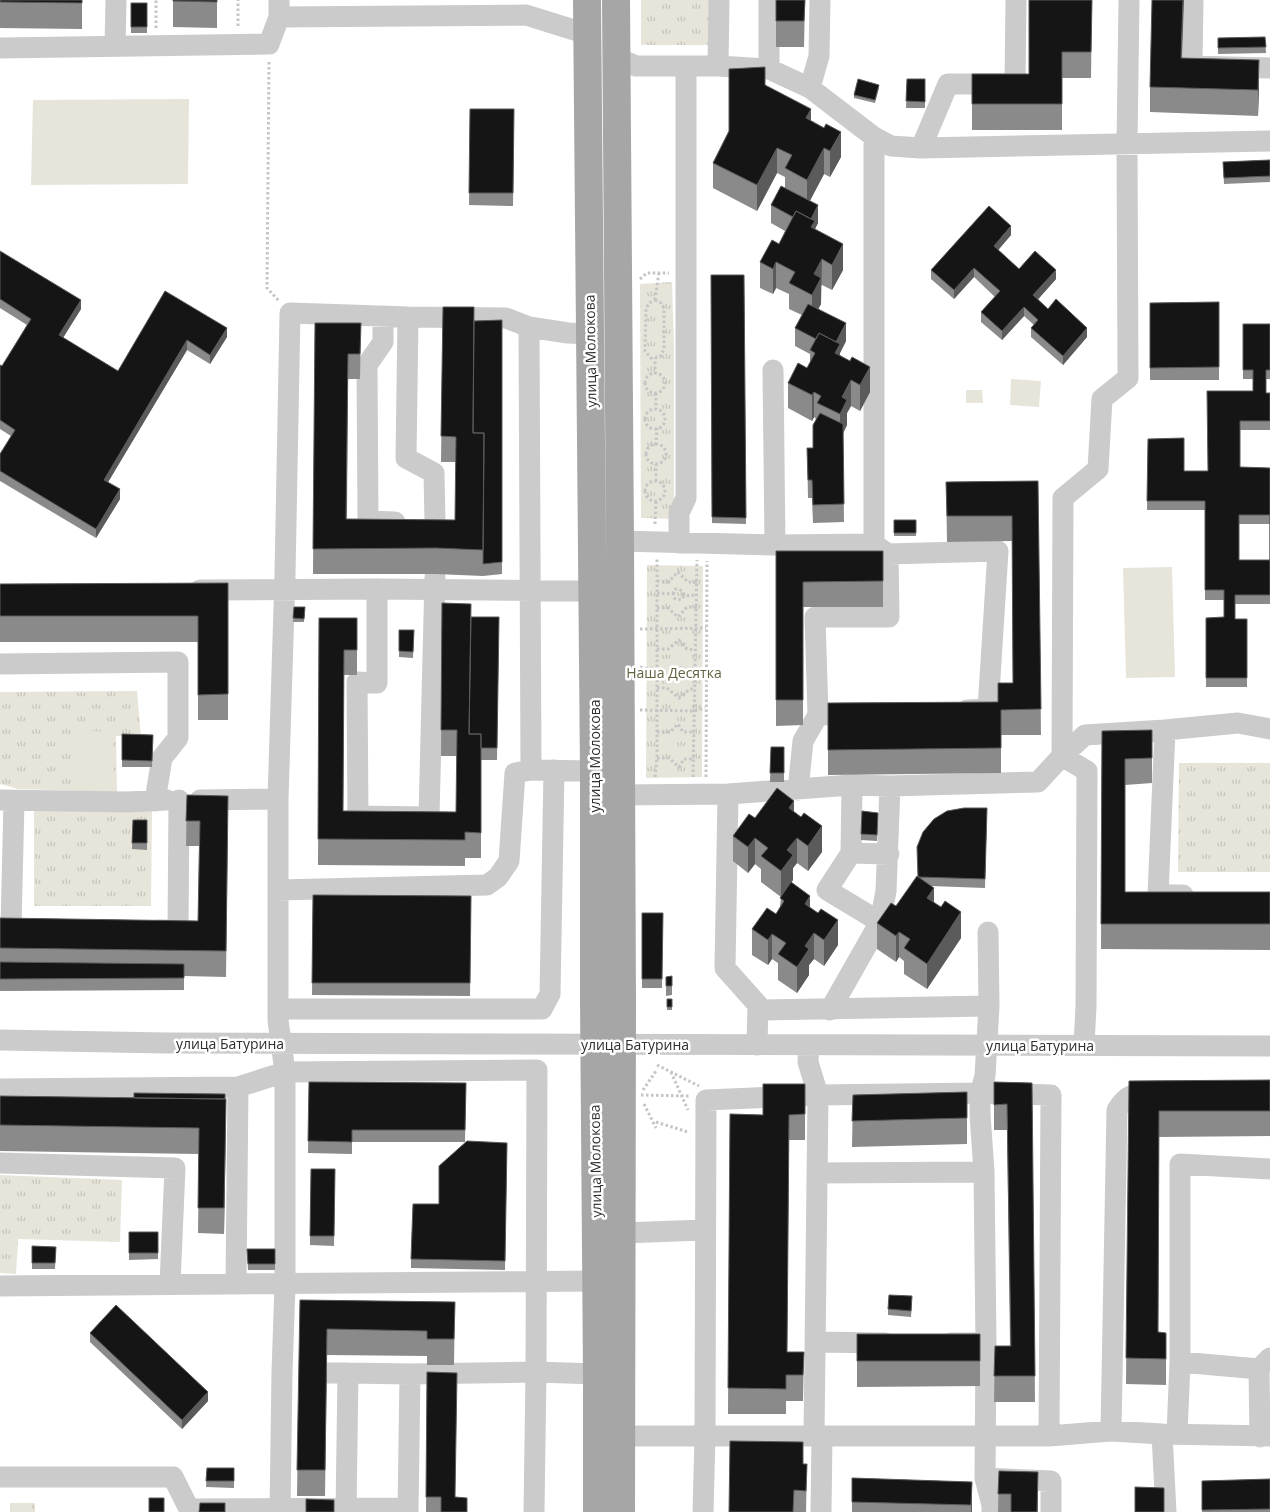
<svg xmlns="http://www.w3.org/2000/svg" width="1270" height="1512" font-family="'Open Sans',sans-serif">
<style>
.grass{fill:url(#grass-tufts)}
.garden{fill:#e7e4da}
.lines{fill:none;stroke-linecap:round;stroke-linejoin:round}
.path{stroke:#c5c5c5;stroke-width:3;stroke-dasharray:2.5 2.5;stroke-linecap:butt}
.minor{stroke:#cbcbcb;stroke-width:21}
.major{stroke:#a6a6a6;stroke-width:28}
.wall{fill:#8a8a8a;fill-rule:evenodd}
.shaded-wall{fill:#5b5b5b}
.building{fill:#151515;stroke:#5b5b5b;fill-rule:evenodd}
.labels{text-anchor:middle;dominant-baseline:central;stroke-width:5;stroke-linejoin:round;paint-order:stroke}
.street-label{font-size:14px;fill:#2e2e2e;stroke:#fff}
.park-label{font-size:14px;fill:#656140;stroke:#fff}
</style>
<defs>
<pattern id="grass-tufts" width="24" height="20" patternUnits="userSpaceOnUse" patternTransform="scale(1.25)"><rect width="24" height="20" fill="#e7e4da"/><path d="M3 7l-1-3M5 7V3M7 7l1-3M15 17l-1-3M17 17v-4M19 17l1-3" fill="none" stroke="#c6c4bb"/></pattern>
</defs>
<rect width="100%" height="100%" fill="#fff"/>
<path class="grass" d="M641,0H712V45H641Z
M672,282L674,346V519L641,518L640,284Z
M647,565L703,566L702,777L646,778Z
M137,691L141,737L116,736L117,792L18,789L0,784V692Z
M1179,763H1270V872H1178Z
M34,808H152L151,906H34Z
M0,1175L122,1180L120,1242L18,1239L16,1274L0,1273Z
M10,1503H35V1512H10Z"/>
<path class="garden" d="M189,99L188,184L31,185L33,100Z
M1011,379L1041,381L1039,407L1010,405Z
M966,390H982L983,403H966Z
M1172,567L1175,677L1126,678L1123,568Z
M83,731C95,732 109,729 113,740C113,750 117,783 107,787C102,789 88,786 82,786L76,779L77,739Z"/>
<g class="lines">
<path class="path" d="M238,26V0
M156,28V0
M269,62L267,288L279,301
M640,279L647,273H669
M655,300L661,303L664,308V349L660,357L651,358L645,351L646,309L649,303Z
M655,300L659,272
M645 383a10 10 0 1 1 20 0a10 10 0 1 1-20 0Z
M655,374V358
M656,393V409
M645 419a10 10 0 1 1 20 0a10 10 0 1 1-20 0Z
M646 454a10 10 0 1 1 20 0a10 10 0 1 1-20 0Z
M656,445L657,428
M656,481V464
M645 491a10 10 0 1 1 20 0a10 10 0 1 1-20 0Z
M655,524L656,500
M657,581L668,582L678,572L688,582H696
M657,593L673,594L674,598L678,600L682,599L684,596L696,595
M673,594L675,589H679L683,592L684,596
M657,608H668L678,617L687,607H696
M640,629L706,628
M657,649H668L679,640L687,649L694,650
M640,667L657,670
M657,688H667L679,698L690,689H694
M640,710L694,711L705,708
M657,732H670L678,724L683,732H693
M657,758H669L679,767L684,759H693
M655,777L657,758V558
M693,777L695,675L692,674L691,670L695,667L697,560
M706,777L707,561
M657,1065L699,1086
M671,1072L688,1110
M643,1090L656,1071
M641,1095L690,1096
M644,1104L656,1128
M656,1122L688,1132"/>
<path class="minor" d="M769,0V69
M1193,0L1192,66L1270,68
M279,17L526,15L587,34
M115,46L116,0
M0,48L269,44L279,17V0
M615,57L636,66H718L769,69L810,88L874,137L891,146L921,148L1270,141
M718,66L719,0
M810,88L819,56L820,0
M921,148L948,84H1015L1016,0
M383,316V342L367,365L368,521L395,522
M408,317L406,458L434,473L435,522L434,545
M529,327L531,770
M773,370L775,545
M620,541L775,545L874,544V137
M679,543V513L686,498V66
M888,554L998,551L988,709L967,710
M377,589V683L357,682L358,816L429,817L435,577
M200,590L377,589L592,591
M0,664L178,662V738L162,758L155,801
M857,714L818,715L815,617H889L888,554L874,544
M1165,730L1158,895H1183
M852,785L851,853L827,890L880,922
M798,790L803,741L818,715
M728,794L852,785L890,786L1038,782L1062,756L1085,735L1165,730L1238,723L1270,729
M620,795L728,794L725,968L758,1005L757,1045
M0,800L128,802L167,800
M200,800L278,799
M851,853L889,854
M278,890L487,885L498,877L509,861L515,773L531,770L594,771
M11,928L14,801
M158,930H178L179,800
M988,932L989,1006L985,1076L980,1093L1051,1095L1049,1436
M278,1009H542L550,994L554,770
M758,1010L989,1006
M830,1010L880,922L886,891L890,786
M0,1040L166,1043L1270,1046
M809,1045L808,1062L818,1095L814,1436
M1084,1045L1086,1007L1087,771L1062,756L1063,498L1098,469L1102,399L1128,378L1127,144L1129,0
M0,1089L238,1087L285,1072L537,1070L536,1372L534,1512
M0,1163L175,1168L170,1284
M817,1173L984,1172L986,1343H951
M622,1233L704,1230
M236,1284L238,1087
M0,1286L596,1281
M815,1342L885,1343
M986,1343L985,1478L1051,1481V1512
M1180,1362L1259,1369
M327,1373H348L410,1374L536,1372L597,1374
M1111,1431L1117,1110C1129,1091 1137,1094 1157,1094
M1162,1434L1166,1512
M1177,1434L1180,1362V1164L1270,1169
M622,1436H1049L1111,1431L1162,1434L1270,1436
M1260,1437L1259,1369L1270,1358
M0,1477H173L189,1509V1512
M985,1478L992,1505V1512
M189,1509L408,1508
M280,1512L282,1372L285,1285V1072L278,1020V799L285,575L290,313L408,317L506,318L529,327L568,333L590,334
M346,1512L348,1373
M408,1512L410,1374
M703,1512L705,1436L706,1100L818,1095L980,1093V1114L984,1172
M821,1512L822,1436"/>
<path class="major" d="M587,0L594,771V1000L597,1374V1512
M616,0L620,541L622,1001L621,1512"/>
</g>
<path class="wall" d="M0,0H82V29L0,28Z
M173,0H217V28L173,27Z
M776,0H805L804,47H776Z
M1092,0L1091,78H1062V130H972V74H1029Z
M131,3H147V33H131Z
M1265,37L1266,53L1218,54V38Z
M1182,58L1259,86L1258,116L1150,112V87Z
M907,79H925V108H906Z
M765,85L811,121L841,157L830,177L824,174L810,201L818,223L815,229L843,270L832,290L822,285L821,286V304L818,309L846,341L840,353V355L870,392L860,411L851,406L847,413V425L843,433L844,522L813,523L812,498H808L807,448H813L816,419L814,417L812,421L788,408V383L807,368L810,363V354L795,346V328L802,315L789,309V294L776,288L773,294L760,288V262L779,244L785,231L771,223V205L785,188V177L777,173L757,211L713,188V163Z
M879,88L875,103L854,98V95Z
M470,109H514L513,206L469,205Z
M1270,160V182L1224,184L1223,162Z
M1011,235L998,250L1019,269L1056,279L1038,299L1048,309L1087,337L1063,365L1031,337V328L1034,325L1024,316L1002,340L981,322V312L995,297L974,277L954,299L931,279V270Z
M0,251L81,309L63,338L118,371L165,291L227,337L210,364L187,350L108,482L120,499L96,538L0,481V454L11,436L0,429V365L2,366L27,325L0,308Z
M711,275H744L746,524L712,523Z
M1219,302V380H1150V303Z
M443,307L474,321L502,320V574L483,576L436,574H313L315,323H361L360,379H348L347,519L455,520L456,462H441Z
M1243,324H1270V379H1266V393H1270V430H1240V467L1270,468V604H1235V619H1247V687H1206V618L1224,617V600H1205V510H1147L1148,439L1184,471H1208L1253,391V379H1243ZM1239,524H1270V560H1239Z
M1038,481L1041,735H1001V773L828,775V703L998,702L1013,683L1012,541L947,542L946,482Z
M894,520H916V536H894Z
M776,551H883V607H803V725L776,726Z
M228,583V720H198V642H0V584Z
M442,603L471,617H499L497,760H481V858H465V866L318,865L319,618H357V675H344L343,811L456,812L457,756H441Z
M294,607H305L304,622H293Z
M399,630H414L413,658L399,657Z
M1152,730V783L1125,785V892H1270V950L1101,949L1102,731Z
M122,734L153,735L152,767H122Z
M771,747H784V782H770Z
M187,795L228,821L226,977L184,976V990L0,991V918L198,921L199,846H186Z
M987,808L985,888L931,886L934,902L961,938L927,989L904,974V961L899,957L896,962L877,949V923L896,906L918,877Z
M794,812L822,852L808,871L797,863L793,868V880L791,883L838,945L824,966L814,959L809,965V975L797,993L778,980V963L772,959L768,965L752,955V929L776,914L780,907L781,897L761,882V869L755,864L748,873L733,861V836L755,818Z
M878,819L877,841L861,840V834Z
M133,820H147V850L132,849Z
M313,895L471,896L470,996L312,995Z
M642,913H663L662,988H642Z
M672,976V995L666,996V977Z
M667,999H672V1010H667Z
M1270,1080V1136L1159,1137L1158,1332L1166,1358V1385L1126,1384L1129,1081Z
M309,1082L466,1083L465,1142H352V1154L308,1153Z
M994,1082L1032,1083L1035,1402H994L995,1346H1010L1007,1130H994Z
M805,1084V1140H789L787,1352H804L803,1401H786V1414H728L730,1114L763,1115Z
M967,1092V1144L852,1147L853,1095Z
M225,1094L224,1234L198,1233L199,1154L0,1151V1096L134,1098Z
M507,1143L505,1270L411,1268V1259L439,1204Z
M311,1169H335L334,1246L310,1245Z
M129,1232H158V1259L129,1260Z
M32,1246L56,1247L55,1269H32Z
M247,1249H275V1270H248Z
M300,1300L455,1302L454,1365H427V1356L327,1355L325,1496H297Z
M912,1303L911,1317L888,1315V1309Z
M90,1333L208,1401L182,1429L90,1342Z
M857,1334H980V1386L857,1387Z
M427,1372L455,1497L467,1512H426Z
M803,1464H807L806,1512H729Z
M207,1468H234V1488L206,1487Z
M999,1471L1038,1472V1512H998Z
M852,1478L972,1482V1512H852Z
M1270,1479V1512H1202V1481Z"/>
<path class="shaded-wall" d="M1183,0H1184L1181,83V58Z
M1259,60V86L1258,116V90Z
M811,109V135L806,118Z
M841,132V157L830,177V151Z
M777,148V173L757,211V185Z
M824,148V174L807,206V180Z
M818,205V223L815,229L807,225Z
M1011,226V235L994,255V246Z
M843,244V270L832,290V265Z
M822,259L821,304L812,321V295L814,274Z
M776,262V288L773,294V269Z
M974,268V277L954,299V290Z
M1056,270V279L1033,305V295Z
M81,300V309L59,344V335Z
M1024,307V316L1002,340V331Z
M846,323V341L840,353V370L833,348Z
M227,328V337L210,364V355Z
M1087,328V337L1063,365V356Z
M187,340V350L104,489V480Z
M870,367V392L860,411V385Z
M851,380V406L847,413V425L840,440V414L842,397Z
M814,392V417L812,421V395Z
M120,489V499L96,538V529Z
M794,801V826L789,808Z
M822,826V852L808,871V846Z
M755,838V864L748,873V847Z
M797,838V863L793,868V880L781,897V871L787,850Z
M934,888V914L927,898Z
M810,896V921L805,904Z
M961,912V938L927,989V964Z
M838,920V945L824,966V940Z
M899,932V957L896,962V936Z
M814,933V959L809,965V975L797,993V967L805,946Z
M772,934V959L768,965V940Z
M226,1099V1125L224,1234V1208Z
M208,1392V1401L182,1429V1420Z
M972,1482V1512H971Z"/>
<path class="building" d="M0,0H82V3L0,2Z
M173,0H217V2L173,1Z
M776,0H805L804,21H776Z
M1029,0H1092L1091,52H1062V104H972V74H1029Z
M1152,0H1183L1181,58L1259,60L1258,90L1150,87Z
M131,3H147V27H131Z
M1265,37L1266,47L1218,48V38Z
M765,67V85L811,109L806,118L824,128L826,124L841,132L830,151L824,148L807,180L785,168L792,155L777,148L757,185L713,163L729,131V69Z
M858,79L879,85L875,100L854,95Z
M907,79H925V102L906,101Z
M470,109H514L513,193H469Z
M1270,160V176L1224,178L1223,162Z
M781,186L818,205L811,219L796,211L793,217L771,205Z
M989,206L1011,226L994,246L1019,269L1035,251L1056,270L1033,295L1048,309L1056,299L1087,328L1063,356L1031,328L1038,320L1024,307L1002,331L981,312L1000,291L974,268L954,290L931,270Z
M796,211L815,221L811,227L843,244L832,265L822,259L814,274L821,278L812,295L789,283L795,272L776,262L773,269L760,262L772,240L779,244Z
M0,251L81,300L59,335L118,371L165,291L227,328L210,355L187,340L104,480L120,489L96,529L0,471V454L15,430L0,420V365L2,366L31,319L0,299Z
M711,275H744L746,518L712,517Z
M1219,302V367L1150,368V303Z
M808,304L846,323L836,342L819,333L816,339L795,328Z
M443,307H474L473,433H484L483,550L436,548L313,549L315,323H361L360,354H348L346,519L455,520L456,437L441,436Z
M502,320V562L483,564L484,433H473L474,321Z
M1243,324H1270V370H1266V393H1270V421H1240V467L1270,468V595H1235V619H1247V678H1206V618L1224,617V590H1205V501H1147L1148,439L1184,438V471H1208L1207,391H1253V370H1243ZM1239,515H1270V560H1239Z
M819,333L840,344L835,353L850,361L852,357L870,367L860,385L851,380L842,397L847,400L840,414L817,403L821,396L814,392L812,395L788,383L798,363L807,368L815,353L810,350Z
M820,413L843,424L844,504L813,505L812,480H808L807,448H813V425Z
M1038,481L1041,709L1001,710V748L828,750V703L998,702V683H1013L1012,516H947L946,482Z
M894,520H916V533H894Z
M776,551H883V581L803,582V700H776Z
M228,583V694L198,695V616H0V584Z
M442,603L471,604L469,734H481V833L465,832V840L318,839L319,618H357V650H344L343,811L456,812L457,730H441Z
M294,607H305L304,619L293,618Z
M471,617H499L497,748H481V734H469Z
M399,630H414L413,652L399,651Z
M1152,730V758L1125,759V892H1270V924H1101L1102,731Z
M122,734L153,735L152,761L122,760Z
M771,747H784V773H770Z
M777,788L794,801L789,808L801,817L804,813L822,826L808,846L797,838L787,850L793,855L781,871L761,856L768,848L755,838L748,847L733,836L749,814L755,818Z
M187,795L228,796L226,951L0,948V918L198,921L200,821H186Z
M964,808H987L985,879L918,877L917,847L923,832L934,819L947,811Z
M862,811L878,813L877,835L861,834Z
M133,820H147V843H132Z
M917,876L934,888L927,898L941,907L945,901L961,912L927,964L904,948L910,939L899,932L896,936L877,923L891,903L896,906Z
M791,882L810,896L805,904L818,913L821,909L838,920L824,940L814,933L805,946L809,949L797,967L778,954L786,943L772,934L768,940L752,929L767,908L776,914L784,901L780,898Z
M313,895L471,896L470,983H312Z
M642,913H663L662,979H642Z
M0,962L184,964V978L0,979Z
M672,976V986H666V977Z
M667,999H672V1007H667Z
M1270,1080V1111H1159L1158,1332L1166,1333V1359L1126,1358L1129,1081Z
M309,1082L466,1083L465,1130H352V1142L308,1141Z
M994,1082L1032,1083L1035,1376H994L995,1346H1011L1007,1104L994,1105Z
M763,1084H805V1114L789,1115L787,1352H804L803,1375H786V1389L728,1388L730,1114L763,1115Z
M967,1092V1118L852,1121L853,1095Z
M134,1093L225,1094V1099L134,1098Z
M0,1096L226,1099L224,1208H198L199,1128L0,1125Z
M467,1141L507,1143L505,1261L411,1259L413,1204H439V1166Z
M311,1169H335L334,1236H310Z
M129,1232H158V1253H129Z
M32,1246L56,1247L55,1263H32Z
M247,1249H275V1264H248Z
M889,1295L912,1296L911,1311L888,1309Z
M300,1300L455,1302L454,1339H427V1331L327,1329L325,1470H297Z
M116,1305L208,1392L182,1420L90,1333Z
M857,1334H980V1361H857Z
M427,1372L457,1373L455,1497L467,1498V1512H441V1497H426Z
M730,1441L803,1442V1464H807L806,1491L794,1490L793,1512H729Z
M207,1468H234V1481H206Z
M999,1471L1038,1472L1037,1512H1011V1494H998Z
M852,1478L972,1482L971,1505L852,1502Z
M1270,1479V1509L1202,1510V1481Z
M1135,1487L1164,1488V1512H1135Z
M149,1498H164V1512H149Z
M306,1499L334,1500V1512H306Z
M200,1503H225V1512H199Z"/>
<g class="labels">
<g class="street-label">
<text transform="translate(590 351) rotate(-91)">улица Молокова</text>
<text transform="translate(594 756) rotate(-90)">улица Молокова</text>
<text x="230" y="1043">улица Батурина</text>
<text x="635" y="1044">улица Батурина</text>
<text x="1040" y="1045">улица Батурина</text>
<text transform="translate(595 1161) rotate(-91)">улица Молокова</text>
</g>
<g class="park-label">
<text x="674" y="672">Наша Десятка</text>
</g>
</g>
</svg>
